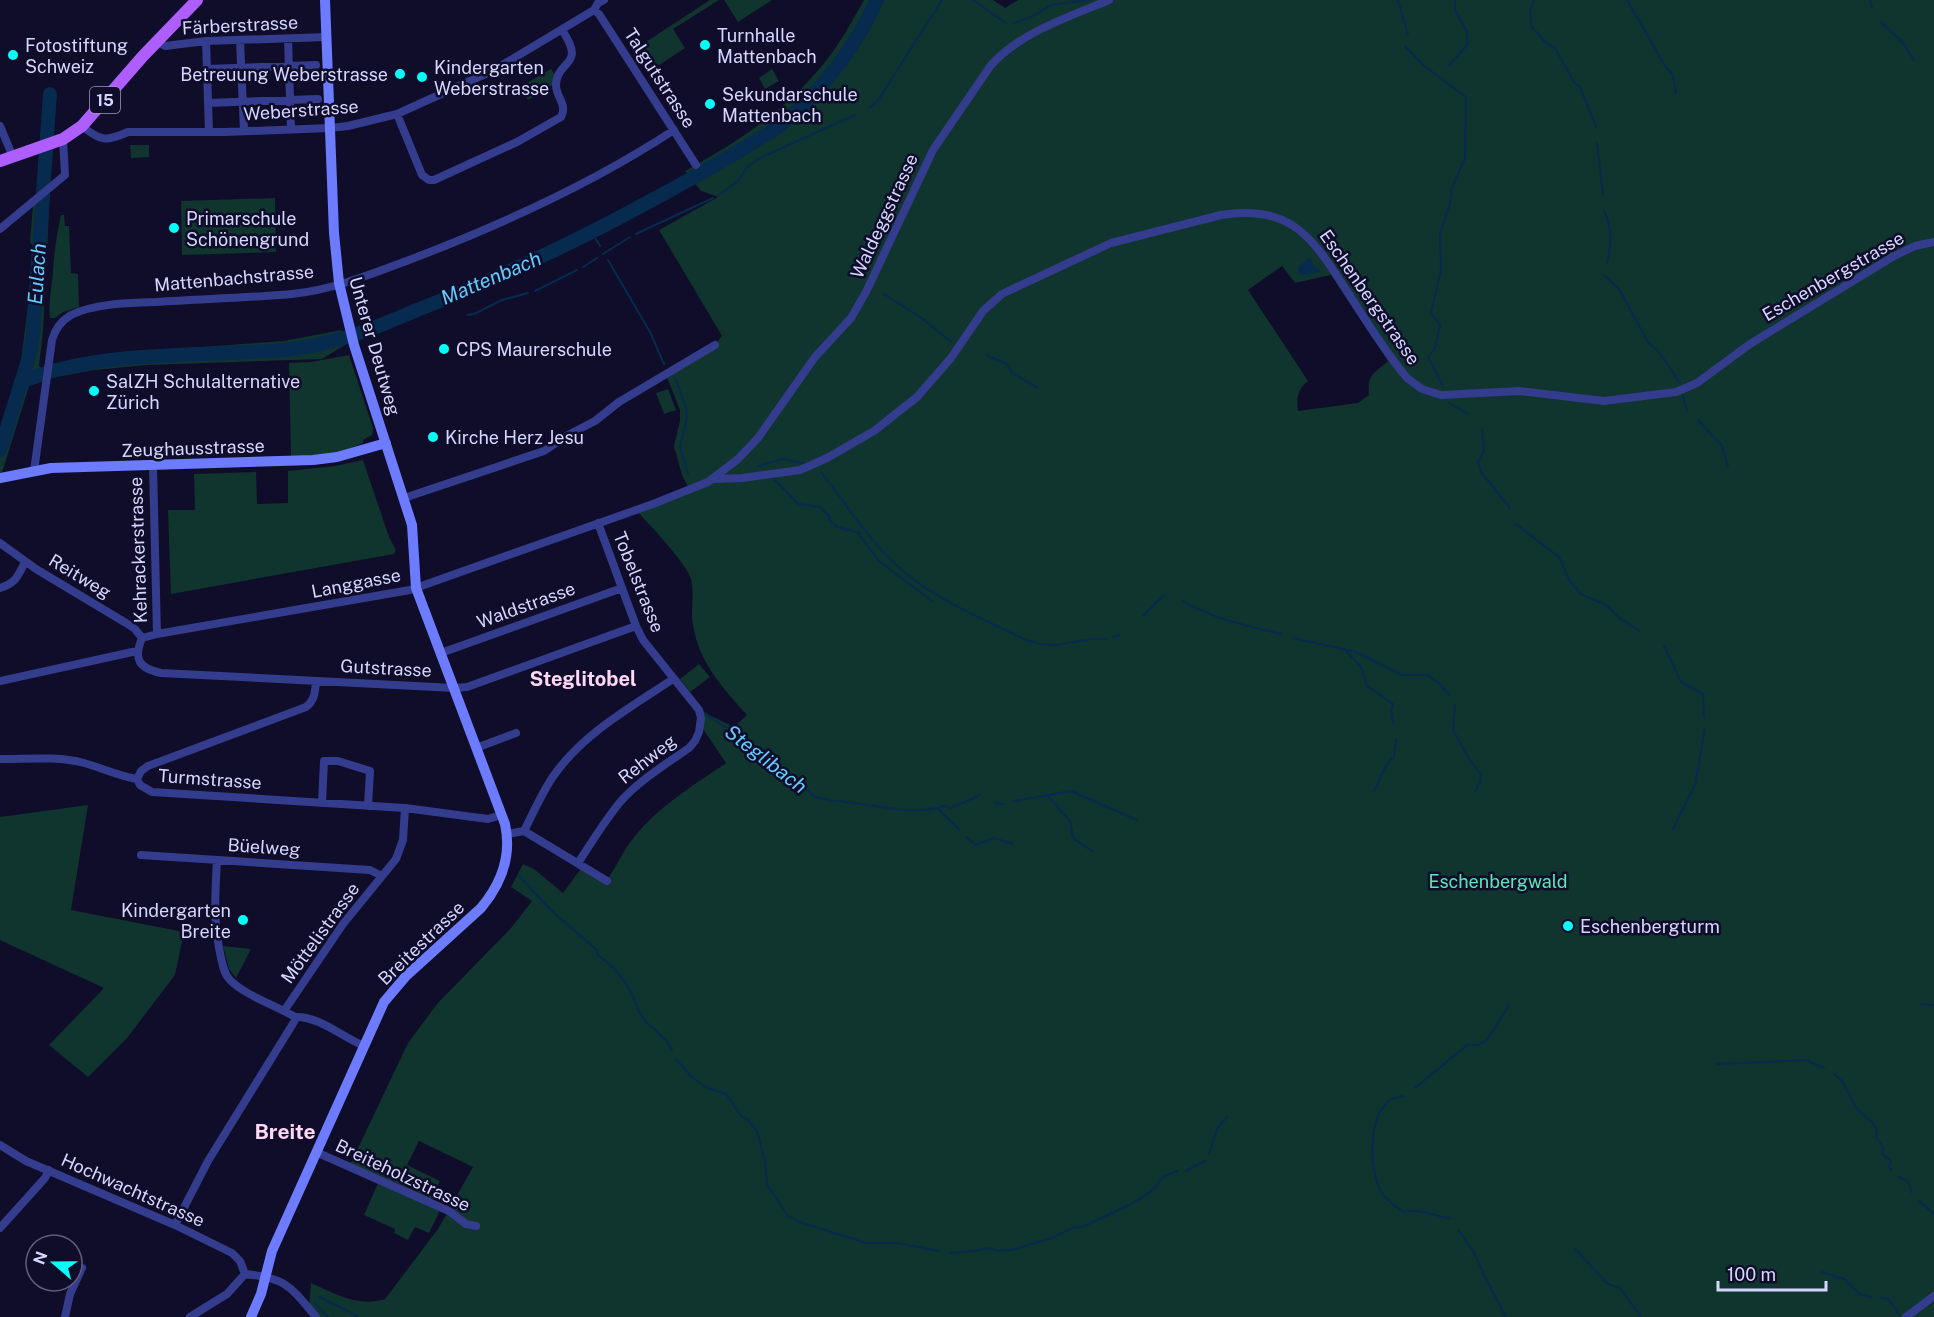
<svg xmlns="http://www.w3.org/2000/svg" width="1934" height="1317" font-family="'Public Sans',sans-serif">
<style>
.green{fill:#10342e;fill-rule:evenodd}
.water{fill:#072a4f}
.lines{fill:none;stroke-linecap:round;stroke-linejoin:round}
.stream{stroke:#072a4f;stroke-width:2}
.river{stroke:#072a4f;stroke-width:14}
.street{stroke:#343c8d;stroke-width:8}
.secondary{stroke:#6d7cff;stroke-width:10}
.primary{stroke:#ae5dff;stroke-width:12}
.poi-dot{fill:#02fff8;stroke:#0f0d2a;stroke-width:2}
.labels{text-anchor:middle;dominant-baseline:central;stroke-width:5;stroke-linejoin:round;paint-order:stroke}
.shield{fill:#0f0d2a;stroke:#9a9abf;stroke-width:1.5}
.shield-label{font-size:16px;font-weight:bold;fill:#d6d7ff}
.street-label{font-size:18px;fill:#d6d7ff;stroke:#0f0d2a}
.poi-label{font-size:18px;fill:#d6d7ff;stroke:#0f0d2a;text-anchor:start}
.park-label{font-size:18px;fill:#55ecb3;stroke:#0f0d2a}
.water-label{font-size:20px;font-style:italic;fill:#64cbff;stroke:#0f0d2a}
.neighbourhood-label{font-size:20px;font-weight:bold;fill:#ffd8f6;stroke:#0f0d2a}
.quarter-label{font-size:21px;font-weight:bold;fill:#ffd8f6;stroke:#0f0d2a}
</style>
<rect width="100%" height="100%" fill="#0f0d2a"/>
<path class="green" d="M710,0H719L673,29L685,48L650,71L635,49Z
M724,0H772L738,22Z
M864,0H993L1005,8L1018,0H1934V1317H316L309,1309L311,1283C334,1293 359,1308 385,1299L438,1229L473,1167L419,1141L407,1165L440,1181L429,1203L441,1208L429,1233L415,1227L408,1240L394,1233L395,1229L364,1215L379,1181L349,1167L408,1043L437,1004L511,928L532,901L511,887L523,864L534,869L563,893L583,866L607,880C615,869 621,855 629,844C654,809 691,787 726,763L701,726L699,710L734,727L747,715C723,688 699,663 693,625C690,610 695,594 691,579C687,564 648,523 636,510L690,490L682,475L674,446L680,421V410L666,375L715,345L722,336L659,230L718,197L701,191L685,171C736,143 783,112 821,67C838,47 851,23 864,0ZM1282,266L1295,283L1331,275L1388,361C1374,374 1367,374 1369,395L1358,403L1298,411C1296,398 1298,389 1308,381L1248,290Z
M551,69L555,75L553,85L528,100L520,87Z
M772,69L779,81L765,89L759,78Z
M130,145H149V157L131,158Z
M50,191L43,331L39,366L42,368L40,382L29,386L0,479V433L20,368L31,283L34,248L30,242L33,206Z
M275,198L276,252L182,255L181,201Z
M61,215H64L65,226H69L71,273L78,274L79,307L63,312L55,318H50C48,301 52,287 53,271C54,252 57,234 61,215Z
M341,330L345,345L322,359L147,365L94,370L51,378L53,365L95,355L284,341Z
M349,355L373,428L372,435L363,440V443L348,449L333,453L291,458L289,363L311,362Z
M668,389L676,410L664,414L656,393Z
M363,460L389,537L396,550L394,554L171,594L168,510H195L194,474L256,472L257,504L288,503V471L335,466Z
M699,664L710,677L690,692L680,679Z
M88,805L71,910L184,932L175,975L127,1038L88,1077L49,1045L104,988L0,940V817Z
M223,946L251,949L236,978L229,969Z"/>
<path class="water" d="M1309,258L1312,260L1314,267L1319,269L1320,272L1302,275L1298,272V267Z"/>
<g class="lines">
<path class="stream" d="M973,0L1007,24
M1398,0L1408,35
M1534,0L1530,11L1532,27L1545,42L1555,48L1574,82L1580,87L1596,127
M1627,0L1665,66L1673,75L1676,93
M1870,0L1872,8
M1881,22L1903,43L1914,60
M1013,23C1023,21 1043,12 1050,5L1089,0
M1405,46L1423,65L1466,97L1465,158L1452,188L1450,203L1440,234L1441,269L1431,313L1440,325L1435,348L1428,357L1443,386
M1449,66L1467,45V32L1455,10V0
M869,108L877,102L942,0
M1597,143L1603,194
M725,160H727
M719,195L738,181L747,167L758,159L855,115
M1604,210C1612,230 1612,242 1607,263
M592,233L600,246
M636,234L713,198
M603,254L630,237
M608,260L650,332L664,364
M583,267L597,258
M1604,275L1619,289L1648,342L1659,352L1680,383
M535,291L577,270
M884,294L923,319L951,342
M455,296V297
M468,315L474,314L502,300L528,293
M986,355L1007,364L1012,373L1038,388
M675,378L686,408L687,417L680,447L688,474
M1683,396L1687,411
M1449,403L1468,414
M1698,420L1722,446L1728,467
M1482,430L1484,451L1478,462L1481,472L1510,508
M759,466L782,459L804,463
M821,472C848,506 873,548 908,575C941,602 987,621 1026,640L1040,644L1057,645L1091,639H1106
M773,478L798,504L820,507L830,517L829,520L837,527L860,533
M1516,524L1559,557L1570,581L1581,594L1608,606L1617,616L1639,631
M858,533L879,561L932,601
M1183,601C1213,619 1248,626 1281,634
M1143,616L1164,595
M1113,637L1120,635
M1293,638L1356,652L1402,675H1427L1440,684L1449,695
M1664,646L1681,682L1703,694L1704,717
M1346,651L1361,667L1367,686L1393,704L1391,711L1393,723
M1455,705L1453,730L1468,757L1480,774L1481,780L1475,792
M703,712L756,748L774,770L786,776
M792,781L802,786L815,797L834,801
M1374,791C1383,777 1380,769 1394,757L1396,739
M1047,795L1070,821L1073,838L1092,851
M836,801C870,803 903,815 937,808L960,830
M1014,801L1071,791L1137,820
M995,803L1004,804
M938,808L944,806L951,808L980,795
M1673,829L1695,785L1705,728
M966,837L976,845L994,838L1013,844
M519,876L554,913L597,950L598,955C612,965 624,978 632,994C636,1003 637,1011 644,1019C652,1030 667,1037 672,1050
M1920,1004L1934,1005
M676,1059L692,1077L707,1088L726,1094L742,1117L747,1119L757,1131L765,1161L767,1185L789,1217L800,1222L866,1243H898L939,1251
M1717,1064L1806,1060L1824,1068
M1834,1074L1842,1081L1857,1109L1873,1123L1877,1131L1876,1137L1883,1147L1882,1154L1891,1161L1889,1166L1891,1170
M1415,1088L1467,1045H1478L1487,1040L1509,1005
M1403,1096C1399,1097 1393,1098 1390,1100C1367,1117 1369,1171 1382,1193C1388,1201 1395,1206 1403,1212C1419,1208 1434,1216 1450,1218
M1209,1154L1218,1127L1227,1117
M1186,1171L1205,1161
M1898,1177C1910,1181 1908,1181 1912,1193
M1919,1201L1934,1214
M1458,1230L1474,1252L1485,1277L1506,1317
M1575,1249L1608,1284L1620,1288L1641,1317
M950,1253L976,1251L989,1248L997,1251L1011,1250L1052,1238L1072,1228L1082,1227L1129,1205L1148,1194L1165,1176L1177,1171
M1822,1272L1844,1279L1861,1295L1872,1297
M319,1297L348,1311
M1881,1298L1888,1299L1899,1314
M315,1302L316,1305L328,1317
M350,1312L358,1317"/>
<path class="river" d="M21,382C89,353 175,356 248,352C272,351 297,350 320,344C354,337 386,323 417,310C500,278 579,240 656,198C689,180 722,162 754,142C763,136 774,131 783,123C821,92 857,45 877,0
M0,450L29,357L33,334L50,94"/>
<path class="street" d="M594,10L599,14L696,165
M288,39L291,129
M240,40L244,131
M206,41L209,132
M157,42L165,46L206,41L327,37
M207,69L316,65
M208,103L318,99
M397,114L422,175L429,180H434L517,142L561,117C568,104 556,98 556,85C557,59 587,67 562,30
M0,126L13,157
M82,126C100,141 106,142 128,132H225L330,128L348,126L397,114L494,70L594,10L598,3L604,0
M0,229L65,175L63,139
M153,466L157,634
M34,471L52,340C55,329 61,321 71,315C96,303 129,303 156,302C201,299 247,298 292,294C332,290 372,274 409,260C501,225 592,184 674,130
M715,479L742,478L800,470L827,458L874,431L917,397L951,358L983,311L1002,294L1111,243L1221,215C1286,205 1309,232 1341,282C1362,314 1382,348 1407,378L1422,389L1441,395L1520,391L1604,401L1676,392L1697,383L1750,344L1894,256L1915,246L1934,242
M404,498L544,451L568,435L595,421L619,402L715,345
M0,543L36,569L126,623L135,629L142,638
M0,588C16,583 18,576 25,562
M636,626L467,687L454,688L161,673C139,668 133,660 142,638L157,634L410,590L653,504L708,482L738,459L758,438L815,357L851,318L866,292L933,150L991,65C1021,32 1069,17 1109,0
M441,653L622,588
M0,681L137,651
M476,748L516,733
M0,759C28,759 57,756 84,763C102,768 118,776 137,779
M137,779L140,785L152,792L405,808L488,819L501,815
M137,779L141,771L148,766L306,707C315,700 315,692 316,681
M322,803L324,761H338L370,771L368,806
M524,831C533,813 541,795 552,778C582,734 630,708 673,679
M507,834L524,831L607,881
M141,855L370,870L382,876
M578,863C592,842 605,820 621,801C640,780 666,764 689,748L695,741L699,732L701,718L699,710L643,640L636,626L598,523
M284,1011L343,924L396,859L403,840L405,808
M295,1017C319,1016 342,1037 364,1046
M0,1145L26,1161L175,1225L232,1253L240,1261L245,1274
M316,1152L449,1211L466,1224L476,1226
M175,1225L208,1161L294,1022L295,1017C275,1005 246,996 230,980C224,974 223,966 221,958C213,922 215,897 217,860
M0,1228L45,1178L49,1170
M245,1274C286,1278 290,1286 316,1317
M65,1317L70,1294L82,1268
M190,1317L227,1294L245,1274
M1906,1317L1934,1296"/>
<path class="secondary" d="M0,478L51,468L313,460L337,457L386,443
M251,1317L261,1294L272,1251L384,1002L406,976L481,908C502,883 512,856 505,824L416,588L412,525L354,345L339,283L334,233L325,0"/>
<path class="primary" d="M0,161L63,139L82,126L143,56L197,0"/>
</g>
<g class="poi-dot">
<circle cx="705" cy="45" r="6"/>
<circle cx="13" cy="55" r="6"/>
<circle cx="400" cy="74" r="6"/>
<circle cx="422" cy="77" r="6"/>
<circle cx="710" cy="104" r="6"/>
<circle cx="174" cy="228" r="6"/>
<circle cx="444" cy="349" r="6"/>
<circle cx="94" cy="391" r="6"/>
<circle cx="433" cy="437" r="6"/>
<circle cx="243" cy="920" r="6"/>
<circle cx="1568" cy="926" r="6"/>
</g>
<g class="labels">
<rect class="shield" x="90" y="87" width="30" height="26" rx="4.5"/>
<g class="shield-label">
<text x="105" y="100">15</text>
</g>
<g class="street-label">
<text transform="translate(240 25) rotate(-3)">Färberstrasse</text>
<text transform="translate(660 78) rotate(57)">Talgutstrasse</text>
<text transform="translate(301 110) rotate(-4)">Weberstrasse</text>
<text transform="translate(884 216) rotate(-65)">Waldeggstrasse</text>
<text transform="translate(1833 276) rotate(-30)">Eschenbergstrasse</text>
<text transform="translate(234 278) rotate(-5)">Mattenbachstrasse</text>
<text transform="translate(1370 297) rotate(55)">Eschenbergstrasse</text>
<text transform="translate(375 346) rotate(74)">Unterer Deutweg</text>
<text transform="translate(193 448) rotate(-2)">Zeughausstrasse</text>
<text transform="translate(138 550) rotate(-92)">Kehrackerstrasse</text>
<text transform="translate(80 576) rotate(31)">Reitweg</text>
<text transform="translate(639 582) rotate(68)">Tobelstrasse</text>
<text transform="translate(356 583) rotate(-11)">Langgasse</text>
<text transform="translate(526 605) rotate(-20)">Waldstrasse</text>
<text transform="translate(386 668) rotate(3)">Gutstrasse</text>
<text transform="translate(647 759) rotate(-38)">Rehweg</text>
<text transform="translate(210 779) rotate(4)">Turmstrasse</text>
<text transform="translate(264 847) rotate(4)">Büelweg</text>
<text transform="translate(320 933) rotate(-54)">Möttelistrasse</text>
<text transform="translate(421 943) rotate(-44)">Breitestrasse</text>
<text transform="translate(403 1175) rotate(25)">Breiteholzstrasse</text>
<text transform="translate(133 1190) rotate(24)">Hochwachtstrasse</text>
</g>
<g class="poi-label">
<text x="717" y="35">Turnhalle<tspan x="717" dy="21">Mattenbach</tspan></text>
<text x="25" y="45">Fotostiftung<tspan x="25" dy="21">Schweiz</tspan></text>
<text x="434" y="67">Kindergarten<tspan x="434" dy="21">Weberstrasse</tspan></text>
<text x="388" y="74" text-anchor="end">Betreuung Weberstrasse</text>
<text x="722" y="94">Sekundarschule<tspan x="722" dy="21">Mattenbach</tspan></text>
<text x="186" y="218">Primarschule<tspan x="186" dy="21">Schönengrund</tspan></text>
<text x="456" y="349">CPS Maurerschule</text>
<text x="106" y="381">SalZH Schulalternative<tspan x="106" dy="21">Zürich</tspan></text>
<text x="445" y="437">Kirche Herz Jesu</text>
<text x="231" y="910" text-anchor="end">Kindergarten<tspan x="231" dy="21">Breite</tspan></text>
<text x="1580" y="926">Eschenbergturm</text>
</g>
<g class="park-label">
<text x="1498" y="881">Eschenbergwald</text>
</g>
<g class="water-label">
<text transform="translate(37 274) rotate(-86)">Eulach</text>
<text transform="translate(491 278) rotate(-23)">Mattenbach</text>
<text transform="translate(766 759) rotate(38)">Steglibach</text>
</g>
<g class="neighbourhood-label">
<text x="583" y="679">Steglitobel</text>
</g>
<g class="quarter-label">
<text x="285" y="1131">Breite</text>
</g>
</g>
<g transform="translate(54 1263) rotate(290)"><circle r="28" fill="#0f0d2a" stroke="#5f5e7f" stroke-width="1.5"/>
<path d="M0-4.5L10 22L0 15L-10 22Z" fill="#02fff8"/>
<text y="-9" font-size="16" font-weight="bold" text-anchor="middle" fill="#d6d7ff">N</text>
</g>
<path d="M1718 1281v9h108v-9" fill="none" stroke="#d6d7ff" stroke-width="3"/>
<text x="1727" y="1281" font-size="18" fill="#d6d7ff" stroke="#0f0d2a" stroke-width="4.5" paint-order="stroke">100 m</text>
</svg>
